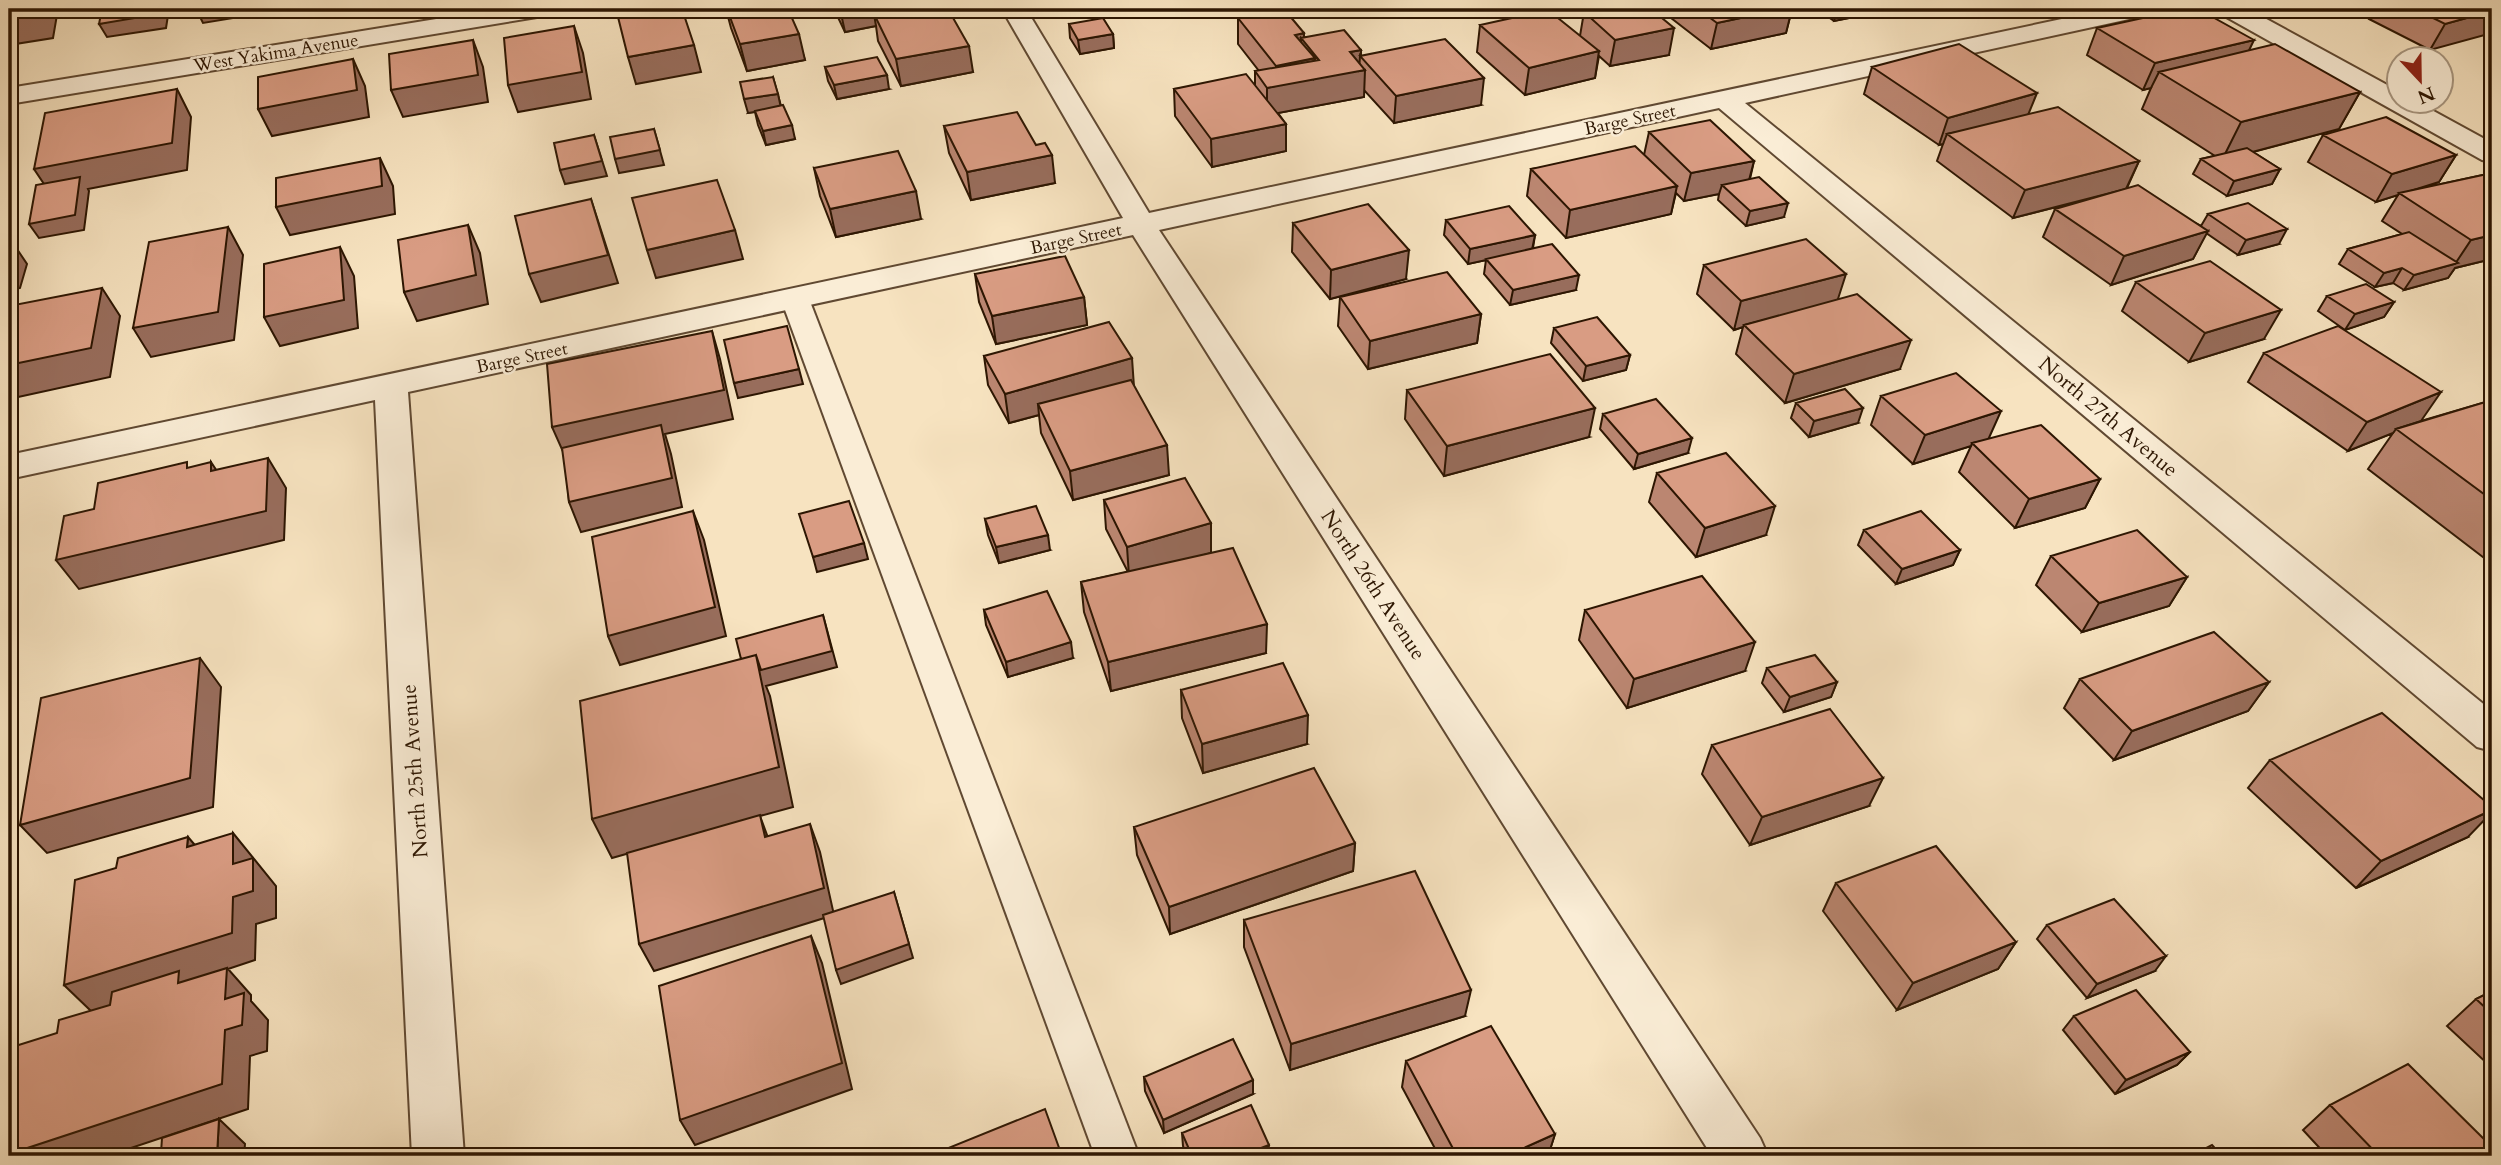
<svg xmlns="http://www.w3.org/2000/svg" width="2501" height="1165" font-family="Cardo,serif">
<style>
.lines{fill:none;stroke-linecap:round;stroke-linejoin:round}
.service-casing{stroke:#604932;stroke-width:4}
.minor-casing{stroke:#604932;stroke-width:4}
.service{fill:#faedd6;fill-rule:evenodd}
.minor{fill:#faedd6;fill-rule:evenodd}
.wall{fill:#bb8671;stroke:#2d1602;stroke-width:2}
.shaded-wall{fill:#986d5c;stroke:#2d1602;stroke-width:2}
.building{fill:#d99c83;stroke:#2d1602;stroke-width:2}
.labels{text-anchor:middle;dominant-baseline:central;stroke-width:5;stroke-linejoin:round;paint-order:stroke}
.far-street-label{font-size:18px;fill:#2d1602;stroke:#faedd6}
.street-label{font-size:21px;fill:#2d1602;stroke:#faedd6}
</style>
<rect width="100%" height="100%" fill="#f7e3c0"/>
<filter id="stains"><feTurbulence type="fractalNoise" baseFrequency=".00286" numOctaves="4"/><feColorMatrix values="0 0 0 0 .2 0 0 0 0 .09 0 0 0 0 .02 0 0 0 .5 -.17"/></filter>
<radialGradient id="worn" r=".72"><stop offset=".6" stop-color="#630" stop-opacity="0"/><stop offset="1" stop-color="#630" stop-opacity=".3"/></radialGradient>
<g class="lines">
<defs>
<path id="service" d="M795,291L805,293L809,299L1139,1156H1095L781,299L785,293Z"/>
<path id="minor" d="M498,9H555L552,14L543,16L9,104V88Z
M1002,9H1026L1149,213L2109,9H2155L2152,14L2143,16L1745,103L2492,711V751L2477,747L1719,108L1159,230L1760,1138L1768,1156H1712L1133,235L408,392L464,1156H412L375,400L9,479V455L1123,218Z
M2218,9H2248L2400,92V102H2417L2492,143V162L2482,160L2221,14Z"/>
</defs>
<use href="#service" class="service-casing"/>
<use href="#minor" class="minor-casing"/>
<use href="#service" class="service"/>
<use href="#minor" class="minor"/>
</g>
<path class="wall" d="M726,9H788L805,60L747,71L731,28Z
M834,9H948L973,72L901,86L878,41L876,26L845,32Z
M1592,9H1651L1669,55L1610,66L1599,56L1595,78L1525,95L1477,52L1480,25L1580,36L1584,12L1594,10Z
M1662,9H1792L1786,33L1711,49L1662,11Z
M1817,9H1890V10L1834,21Z
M2375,9H2492L2430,50L2369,19Z
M1238,18L1304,37L1361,50V56L1481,105L1394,123L1364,90V97L1278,113L1286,124V151L1212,167L1175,116L1174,89L1255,85V71H1259L1238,44Z
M1069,24L1113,34L1114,48L1080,54L1070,38Z
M2097,28L2249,50L2360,92L2339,129L2253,152L2280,169L2272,184L2227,196L2193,174L2201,159L2215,156L2142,109L2151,88L2143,90L2087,55Z
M825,67L889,89L837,99L828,81Z
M1872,67L2029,114L2139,161L2127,188L2201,226L2208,214L2279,244L2238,255L2206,233L2193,259L2111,285L2043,237L2055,209L2096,197L2013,218L1937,161L1943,144L1939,145L1864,94Z
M773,77L781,106L795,139L766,145L758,125L755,112L748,113Z
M944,126L1036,145L1055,183L971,200L949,153Z
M1649,132L1754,161L1750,179L1784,217L1746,226L1718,200L1719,194L1684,201L1676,193L1671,214L1566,238L1527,196L1531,169L1644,155Z
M2323,135L2456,155L2439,182L2418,189L2492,173V259L2455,268L2448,278L2404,290L2393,283L2375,287L2339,264L2348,249L2402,234L2382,221L2398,195L2376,202L2308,162Z
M814,168L921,219L836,237L820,196Z
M1446,220L1535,235L1533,248L1576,290L1510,305L1484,274L1486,260L1468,264L1444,235Z
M1293,223L1406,279L1330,299L1292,252Z
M1704,265L1838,299L1900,369L1785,403L1736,354L1743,327L1734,330L1697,294Z
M975,274L1084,297L1087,325L996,344L979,302Z
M2136,282L2264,339L2189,362L2122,311Z
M2327,296L2394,302L2384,317L2345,330L2318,311Z
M1340,297L1481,314L1477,343L1368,369L1338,326Z
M1554,328L1630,355L1626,370L1583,381L1551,343Z
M2264,353L2421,421L2492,400V564L2368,469L2393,433L2348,451L2248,382Z
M984,356L1134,387L1169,475L1073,500L1041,433L1039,415L1009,423L988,385Z
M1407,390L1589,437L1444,476L1405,419Z
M1881,396L1989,439L2100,479L2085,508L2015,528L1959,472L1971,446L1913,464L1871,425Z
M1796,403L1858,423L1809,437L1791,418Z
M1603,414L1688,453L1634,469L1600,429Z
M1657,473L1766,535L1696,557L1649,502Z
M1104,500L1211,523V553L1266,653L1111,691L1084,612L1081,582L1128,572L1106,529Z
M985,519L1050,550L999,563L988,535Z
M1864,530L1960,550L1953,565L1896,584L1858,545Z
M2051,556L2187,577L2169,606L2082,632L2036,585Z
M984,610L1073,658L1008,677L986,625Z
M1585,610L1745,671L1627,708L1579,640Z
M1767,668L1837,682L1831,697L1784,712L1762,683Z
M2080,679L2269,682L2248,711L2114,760L2064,708Z
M1181,690L1307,744L1203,773L1182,718Z
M1712,745L1869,806L1750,845L1702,774Z
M2270,760L2468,837L2356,888L2248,788Z
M1134,827L1355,843L1353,871L1170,934L1137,855Z
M1836,883L2016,942L1998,969L1897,1010L1823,911Z
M1244,920L1465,1016L1290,1070L1244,947Z
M2047,925L2155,971L2087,998L2037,939Z
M2492,991V1068L2447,1026L2476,999Z
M2074,1016L2190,1052L2177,1065L2115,1094L2063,1030Z
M1406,1061L1555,1134L1548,1156H1439L1402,1087Z
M1144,1077L1253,1094L1164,1133L1145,1091Z
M2330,1105L2492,1156H2327L2303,1130Z
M1182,1133L1268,1156H1187L1183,1146Z"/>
<path class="shaded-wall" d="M38,9H58L53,38L9,45V16Z
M160,9H169L166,28L107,37L99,24Z
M196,9H264L263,13L203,23Z
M840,9H948L949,13L874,14L876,26L845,32Z
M1784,9H1792L1786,33L1711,49L1717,23Z
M1837,9H1890V10L1834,21Z
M2492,11V33L2430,50L2445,24Z
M574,26L583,53L591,99L518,112L508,85Z
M1674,28L1669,55L1610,66L1615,40Z
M1304,33V41L1301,38V60L1295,35Z
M799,34L805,60L747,71L740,44Z
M1113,34L1114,48L1080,54L1078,40Z
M473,40L483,67L488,102L403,117L391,90Z
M2254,40L2241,67L2159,72L2151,88L2143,90L2155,63Z
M694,45L701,72L636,84L628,57Z
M969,46L973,72L901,86L896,59Z
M1361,50V58L1360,56L1359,71L1365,70L1364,97L1267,115V88L1276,86V66L1315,58L1314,79L1350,52Z
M1599,51L1595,78L1525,95L1529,68Z
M353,59L365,86L369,117L272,136L258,109Z
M887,75L889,89L837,99L834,85Z
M1484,78L1481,105L1394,123L1396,96Z
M177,89L191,117L187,170L88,189L89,191L84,230L39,238L29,224L52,196L34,169Z
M2360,92L2339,129L2222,160L2241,122Z
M2037,93L2026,120L1947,134L1943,144L1939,145L1948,118Z
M778,94L781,108L748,113L744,99Z
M1286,124V151L1212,167L1211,139Z
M792,125L795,139L766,145L763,131Z
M654,129L664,165L619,173L615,159Z
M594,135L607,176L565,184L560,170Z
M1052,155L1055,183L971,200L967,172Z
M2456,155L2439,182L2401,194L2399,193L2398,195L2376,202L2392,174Z
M380,158L393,186L395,214L290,235L276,207Z
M1754,161L1747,188L1722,185L1719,194L1684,201L1691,173Z
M2139,161L2126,189L2013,218L2025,190Z
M2280,169L2272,184L2227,196L2234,181Z
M1677,186L1671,214L1566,238L1570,210Z
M916,191L921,219L836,237L830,209Z
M591,199L618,283L541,302L529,274Z
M1788,203L1784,217L1746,226L1750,211Z
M468,225L480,253L488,304L417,321L404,292Z
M228,227L243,255L234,340L151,357L133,328Z
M2287,229L2279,244L2238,255L2246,240Z
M735,230L743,259L656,278L647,250Z
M2208,231L2193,259L2111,285L2124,256Z
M1535,235L1532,250L1468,264L1470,249Z
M2492,235V259L2455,268L2448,278L2404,290L2414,275L2455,264L2471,240Z
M340,247L354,276L358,328L280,346L264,317Z
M17,249L27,264L20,288L9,291V274Z
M1409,250L1406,279L1330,299L1331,270Z
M2402,268L2393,283L2375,287L2384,273Z
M1846,274L1837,302L1744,325L1743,327L1734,330L1741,301Z
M1579,275L1576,290L1510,305L1513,290Z
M102,288L120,316L110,377L9,399V365Z
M1084,297L1087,325L996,344L992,316Z
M2394,302L2384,317L2345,330L2355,314Z
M2281,310L2264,339L2189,362L2205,333Z
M1481,314L1477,343L1368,369L1370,341Z
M712,331L720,359L733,419L665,434L671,454L682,507L581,532L569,502L565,456L552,427Z
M1911,340L1900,369L1785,403L1794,374Z
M1630,355L1626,370L1583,381L1586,366Z
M1132,358L1134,387L1038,404L1039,415L1009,423L1005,394Z
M799,369L803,384L738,398L734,383Z
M2441,392L2421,421L2396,429L2393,433L2348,451L2367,422Z
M1595,408L1589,437L1444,476L1447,446Z
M1863,408L1858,423L1809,437L1814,421Z
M2001,411L1988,440L1972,443L1971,446L1913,464L1925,435Z
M1692,438L1688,453L1634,469L1638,454Z
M1167,445L1169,475L1073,500L1070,471Z
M268,458L286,488L284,540L79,589L56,560Z
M211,462L230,491L211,471Z
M2100,479L2085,508L2015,528L2029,499Z
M1775,506L1766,535L1696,557L1705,528Z
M693,511L704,540L726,636L620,665L608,636Z
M1211,523V553L1129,576L1127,547Z
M1048,535L1050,550L999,563L996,547Z
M864,543L868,559L817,572L813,557Z
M1960,550L1953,565L1896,584L1902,569Z
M2187,577L2169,606L2082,632L2099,603Z
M823,615L837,667L766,686L770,696L793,807L760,816L770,843L765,837L760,816L612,858L592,819L756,655Z
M1267,624L1266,653L1111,691L1108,662Z
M1071,642L1073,658L1008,677L1006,662Z
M1755,642L1745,671L1627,708L1634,679Z
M200,658L221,687L213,807L47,853L20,825Z
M1837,682L1831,697L1784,712L1790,697Z
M2269,682L2248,711L2114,760L2132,731Z
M1308,715L1307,744L1203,773L1202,744Z
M1883,778L1869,806L1750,845L1762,817Z
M2492,810V812L2468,837L2356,888L2381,861Z
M810,824L820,852L834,915L654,971L639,944Z
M233,833L276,886V918L256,924L255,960L228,969L251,995V1001L268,1020L267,1051L250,1056L248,1109L107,1156H9V1154L92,1012L64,985L233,864Z
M188,837L212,865L187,847Z
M1355,843L1353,871L1170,934L1169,907Z
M894,892L913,958L841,984L836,970Z
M811,936L822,963L852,1089L695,1145L680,1120Z
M2016,942L1998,969L1897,1010L1913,983Z
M2166,956L2155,971L2087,998L2097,984Z
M1471,990L1465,1016L1290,1070L1291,1044Z
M2190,1052L2177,1065L2115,1094L2126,1080Z
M1253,1080V1094L1164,1133L1163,1120Z
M219,1119L245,1144L244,1156H217Z
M1555,1134L1548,1156H1506Z
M1269,1145L1268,1156H1240Z"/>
<path class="building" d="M9,9H38V11L9,16Z
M102,9H160L159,14L99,24Z
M645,9H682L694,45L628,57L617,13Z
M727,9H788L799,34L740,44Z
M906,9H948L969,46L896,59L874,14Z
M1284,9L1304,33L1295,35L1315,58L1276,66L1238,18Z
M1602,9H1651L1674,28L1615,40L1584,12Z
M1698,9H1784L1717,23Z
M2184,9H2198L2254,40L2155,63L2097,28Z
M2415,9H2492V11L2445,24Z
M1548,10L1599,51L1529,68L1480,25Z
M1103,18L1113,34L1078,40L1069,24Z
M574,26L582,72L508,85L504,38Z
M1344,30L1361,50L1350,52L1365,70L1267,88L1255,71L1319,60L1301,38Z
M1445,39L1484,78L1396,96L1360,56Z
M473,40L478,75L391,90L389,54Z
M1959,44L2037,93L1948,118L1872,67Z
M2275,44L2360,92L2241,122L2159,72Z
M877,57L887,75L834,85L825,67Z
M353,59L357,90L258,109V77Z
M1246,74L1286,124L1211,139L1174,89Z
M773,77L778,94L744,99L740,82Z
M177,89L172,143L34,169L45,113Z
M783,105L792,125L763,131L755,111Z
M2058,107L2139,161L2025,190L1947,134Z
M1017,112L1036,145L1045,143L1052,155L967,172L944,126Z
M2386,117L2456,155L2392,174L2323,135Z
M1710,120L1754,161L1691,173L1649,132Z
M654,129L660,150L615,159L610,137Z
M594,135L602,161L560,170L554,143Z
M1635,146L1677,186L1570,210L1531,169Z
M2247,148L2280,169L2234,181L2201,159Z
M898,151L916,191L830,209L814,168Z
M380,158L382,186L276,207V178Z
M2492,173V235L2471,240L2399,193Z
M80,177L75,215L29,224L36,185Z
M1759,177L1788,203L1750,211L1722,185Z
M717,180L735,230L647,250L632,198Z
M2138,185L2208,231L2124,256L2055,209Z
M591,199L608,255L529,274L515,216Z
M2248,203L2287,229L2246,240L2208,214Z
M1368,204L1409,250L1331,270L1293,223Z
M1509,206L1535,235L1470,249L1446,220Z
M468,225L476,275L404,292L398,240Z
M228,227L218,312L133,328L149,242Z
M2409,232L2458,263L2414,275L2402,268L2384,273L2348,249Z
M1806,239L1846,274L1741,301L1704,265Z
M1552,244L1579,275L1513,290L1486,259Z
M340,247L344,300L264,317V264Z
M17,249L10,274H9V251Z
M1065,256L1084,297L992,316L975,274Z
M2210,261L2281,310L2205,333L2136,282Z
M1447,272L1481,314L1370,341L1340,297Z
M2366,284L2394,302L2355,314L2327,296Z
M102,288L91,348L9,365V306Z
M1857,294L1911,340L1794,374L1744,325Z
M1597,317L1630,355L1586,366L1554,328Z
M1109,322L1132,358L1005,394L984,356Z
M787,326L799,369L734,383L724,340Z
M2338,326L2441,392L2367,422L2264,353Z
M712,331L724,390L552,427L547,364Z
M1550,354L1595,408L1447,446L1407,390Z
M1956,373L2001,411L1925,435L1881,396Z
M1131,380L1167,445L1070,471L1038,404Z
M1845,389L1863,408L1814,421L1796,403Z
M1656,399L1692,438L1638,454L1603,414Z
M2492,400V500L2396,429Z
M661,425L672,478L569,502L562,448Z
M2041,425L2100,479L2029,499L1972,443Z
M1726,453L1775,506L1705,528L1657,473Z
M268,458L266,511L56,560L64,516L94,509L98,483L187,462V468L211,462V471Z
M1185,478L1211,523L1127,547L1104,500Z
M849,501L864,543L813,557L799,514Z
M1036,506L1048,535L996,547L985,519Z
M693,511L715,607L608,636L592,537Z
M1921,511L1960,550L1902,569L1864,530Z
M2137,530L2187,577L2099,603L2051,556Z
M1233,548L1267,624L1108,662L1081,582Z
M1702,576L1755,642L1634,679L1585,610Z
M1047,591L1071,642L1006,662L984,610Z
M823,615L832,651L761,670L756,655L741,659L736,639Z
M2214,632L2269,682L2132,731L2080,679Z
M756,655L779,767L592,819L580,701Z
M1815,655L1837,682L1790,697L1767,668Z
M200,658L190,778L20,825L41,698Z
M1283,663L1308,715L1202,744L1181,690Z
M1830,709L1883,778L1762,817L1712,745Z
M2382,713L2492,807V810L2381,861L2270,760Z
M1314,768L1355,843L1169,907L1134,827Z
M760,815L765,837L810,824L824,888L639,944L627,853Z
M233,833V864L253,858V891L233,897L232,933L64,985L75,880L116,868L118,858L188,837L187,847Z
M1936,846L2016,942L1913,983L1836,883Z
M1415,871L1471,990L1291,1044L1244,920Z
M894,892L909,944L836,970L823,915Z
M2114,899L2166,956L2097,984L2047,925Z
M811,936L842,1063L680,1120L659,986Z
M227,968L225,999L244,993L242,1025L225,1030L222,1084L9,1154V1048L57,1033L59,1020L110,1005L112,992L179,971L178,983Z
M2136,990L2190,1052L2126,1080L2074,1016Z
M2492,991V1014L2476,999Z
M1491,1026L1555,1134L1506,1156H1457L1406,1061Z
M1233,1039L1253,1080L1163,1120L1144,1077Z
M2408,1064L2492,1147V1156H2379L2330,1105Z
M1251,1105L1269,1145L1240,1156H1192L1182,1133Z
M1045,1109L1062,1156H937L936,1153Z
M219,1119L217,1156H151L161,1153L162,1138Z
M2212,1145L2222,1156H2191Z"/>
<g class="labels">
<g class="far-street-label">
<text transform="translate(276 53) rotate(-9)">West Yakima Avenue</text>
<text transform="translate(1630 120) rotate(-12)">Barge Street</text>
<text transform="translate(1076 239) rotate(-12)">Barge Street</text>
<text transform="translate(522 358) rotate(-12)">Barge Street</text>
</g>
<g class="street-label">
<text transform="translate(2108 417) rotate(40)">North 27th Avenue</text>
<text transform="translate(1373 585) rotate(57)">North 26th Avenue</text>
<text transform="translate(415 771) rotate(-94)">North 25th Avenue</text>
</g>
</g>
<rect width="2501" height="1165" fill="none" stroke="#f7e3c0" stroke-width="35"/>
<rect x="10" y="10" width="2480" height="1144" fill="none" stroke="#2d1602" stroke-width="3.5"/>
<rect x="18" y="18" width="2466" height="1130" fill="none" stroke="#2d1602" stroke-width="2"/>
<g transform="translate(2420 80) rotate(158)"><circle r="33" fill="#faedd6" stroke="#a89781" stroke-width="2"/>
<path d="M0-5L12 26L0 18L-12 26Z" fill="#8f2418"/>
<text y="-10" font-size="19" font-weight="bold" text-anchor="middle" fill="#2d1602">N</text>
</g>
<rect width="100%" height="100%" filter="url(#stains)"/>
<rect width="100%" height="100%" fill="url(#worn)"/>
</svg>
